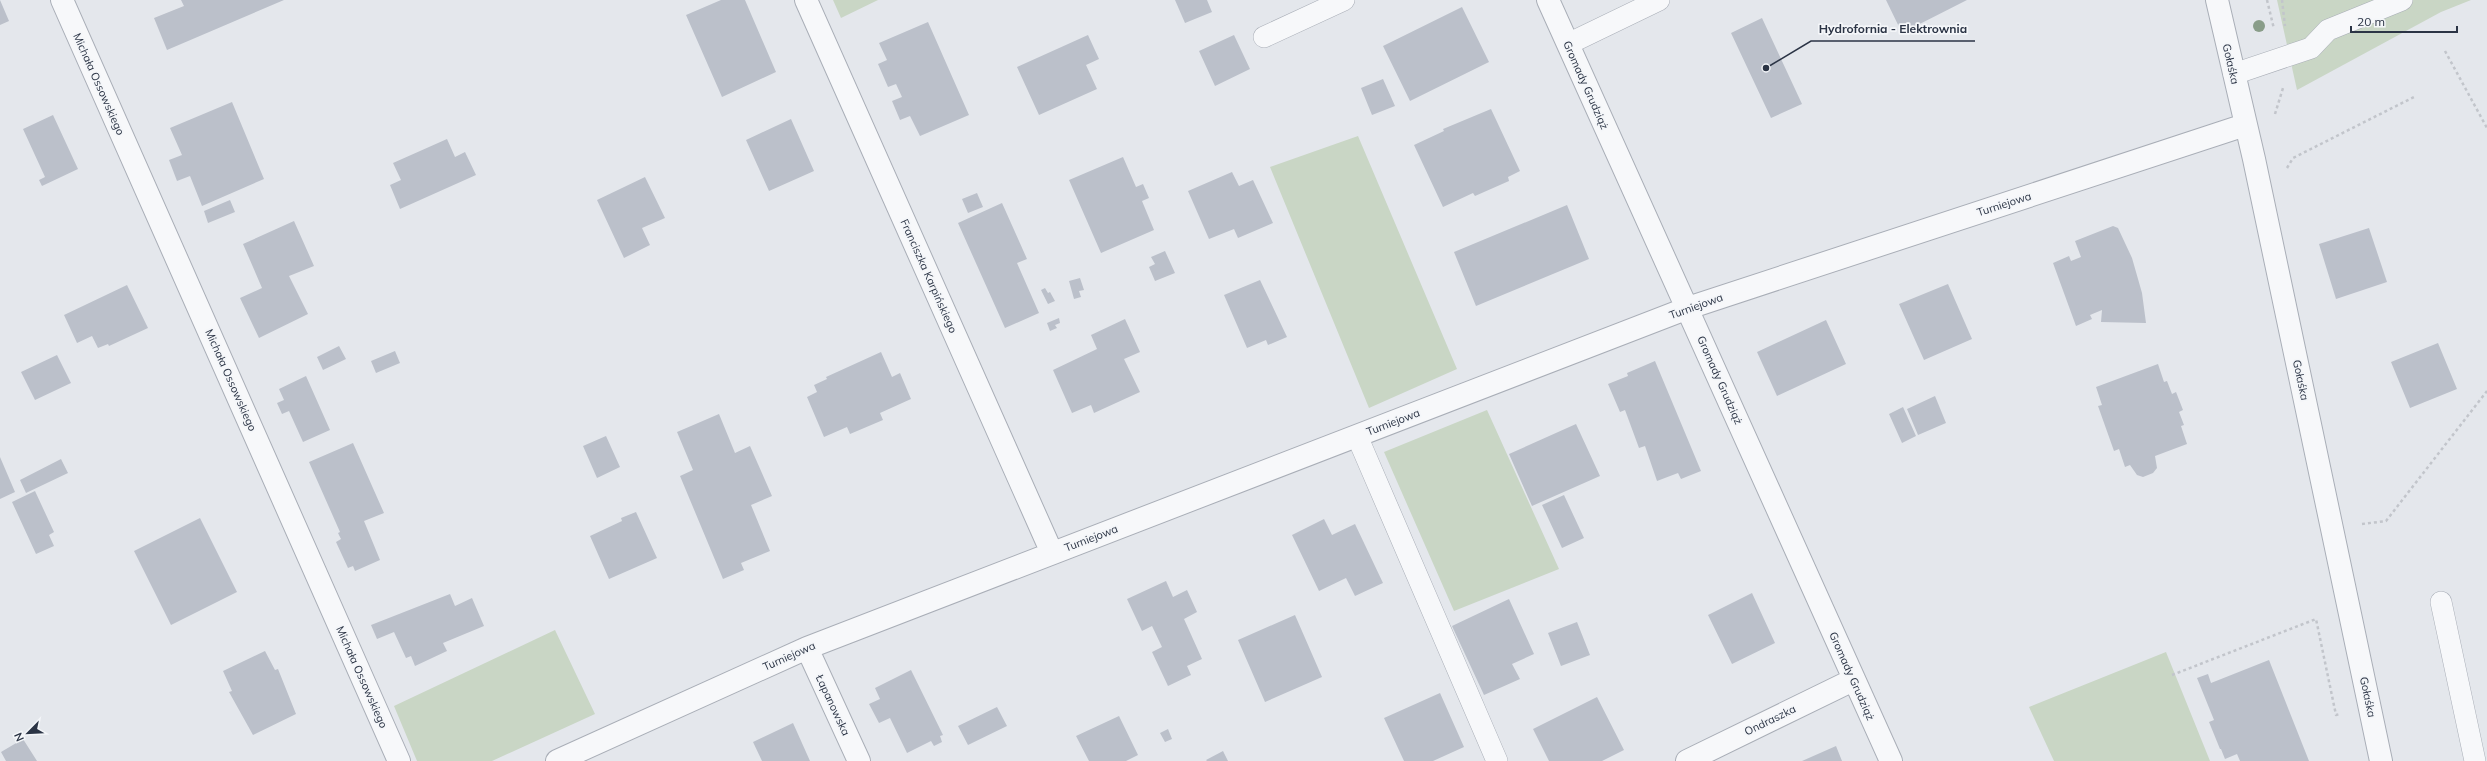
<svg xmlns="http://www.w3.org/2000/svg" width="2487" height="761" font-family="Mulish,sans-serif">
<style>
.green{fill:#c9d6c5}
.building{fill:#bbc0ca}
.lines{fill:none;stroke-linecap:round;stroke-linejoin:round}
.lane-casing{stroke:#a9aeb7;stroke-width:22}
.street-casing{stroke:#a9aeb7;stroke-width:24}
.path{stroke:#c2c5cb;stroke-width:2.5;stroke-dasharray:3 3;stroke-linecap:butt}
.lane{stroke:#f7f8fa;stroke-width:21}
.street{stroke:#f7f8fa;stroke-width:22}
.tree{fill:#899d89}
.labels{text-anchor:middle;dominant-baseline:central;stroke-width:3.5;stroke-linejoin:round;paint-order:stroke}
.street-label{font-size:11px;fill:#2b3445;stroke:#f4f6f9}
.leader{fill:none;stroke:#2b3445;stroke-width:1.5}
.callout-dot{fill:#2b3445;stroke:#f4f6f9;stroke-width:1.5}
.callout-label{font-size:12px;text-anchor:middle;font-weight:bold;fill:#2b3445;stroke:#f4f6f9;stroke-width:3.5;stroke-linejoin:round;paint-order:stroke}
</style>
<rect width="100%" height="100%" fill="#e4e7ec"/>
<path class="green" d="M833,0H878L841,18Z
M2277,0H2471L2441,12L2297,90Z
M1358,136L1457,369L1369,408L1270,167Z
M1487,410L1559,569L1454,611L1384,452Z
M555,630L595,714L492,761H417L394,706Z
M2166,652L2210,761H2054L2029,707Z"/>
<path class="building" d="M0,0L9,21L0,25Z
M181,0H284L167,50L154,18L184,6Z
M721,0H745L776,72L722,97L686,15Z
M1175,0H1207L1212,12L1185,23Z
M1886,0H1967L1902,33Z
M1462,7L1489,62L1410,101L1383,46Z
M1762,18L1802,104L1771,118L1731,33Z
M928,22L969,115L920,136L910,116L900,120L892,101L902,97L896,84L888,87L878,64L887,60L879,43Z
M1088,35L1099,59L1086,65L1097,89L1039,115L1017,67Z
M1234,35L1250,69L1215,86L1199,51Z
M1383,79L1395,106L1372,115L1361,88Z
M232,102L264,179L202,206L190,176L177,181L169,160L182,155L170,128Z
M1491,109L1520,171L1508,177L1509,181L1475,196L1473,193L1443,207L1414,145L1444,131L1443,129Z
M53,115L78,169L42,186L39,180L45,177L23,129Z
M791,119L814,171L769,191L746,140Z
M447,139L455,157L465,152L476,175L400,209L390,185L401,180L393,163Z
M1123,157L1136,187L1143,184L1149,198L1142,201L1154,230L1101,253L1069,180Z
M1232,172L1239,186L1253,180L1273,223L1238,238L1234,229L1209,239L1188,191Z
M645,177L665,218L642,228L650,245L624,258L597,200Z
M977,193L983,207L968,213L962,199Z
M230,200L235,212L208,223L204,211Z
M1002,203L1027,259L1017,263L1039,313L1005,328L958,223Z
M1567,205L1589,259L1476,306L1454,252Z
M294,221L314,266L289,276L308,314L259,338L240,298L262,288L243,244Z
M2113,226L2118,228L2132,258L2142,293L2146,323L2101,322L2102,310L2090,315L2092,319L2076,326L2053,263L2069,256L2071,261L2081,257L2075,241Z
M2369,228L2387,282L2336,299L2319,244Z
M1165,251L1175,273L1155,281L1149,267L1155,264L1151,257Z
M1080,278L1084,290L1079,291L1081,297L1074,299L1069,281Z
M1260,280L1287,337L1268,345L1266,340L1247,348L1224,295Z
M1948,284L1972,339L1924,360L1899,304Z
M127,285L148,328L109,346L108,344L98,348L92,336L77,343L64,315Z
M1045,288L1048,293L1050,292L1055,301L1048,304L1041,290Z
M1059,318L1060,323L1055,325L1057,328L1050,331L1047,323Z
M1125,319L1140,352L1124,359L1140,392L1094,413L1091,405L1072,413L1053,370L1097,349L1091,335Z
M1826,320L1846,364L1777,396L1757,352Z
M2438,343L2457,389L2410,408L2391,362Z
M339,346L346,359L323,370L317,357Z
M395,351L400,363L376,373L371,361Z
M881,352L892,377L900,373L911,399L880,413L883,420L850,434L847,427L824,437L807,397L817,392L814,385L827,379L826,377Z
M57,355L71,383L35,400L21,372Z
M1655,361L1701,471L1681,479L1678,473L1657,481L1645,446L1639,448L1625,410L1620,412L1608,384L1628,376L1627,373Z
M2158,364L2164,382L2167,381L2172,394L2176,392L2183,410L2179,412L2184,425L2181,426L2187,444L2155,456L2157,468L2153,473L2143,477L2137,475L2130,465L2125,467L2119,449L2114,451L2098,406L2102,405L2096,387Z
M306,376L330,430L303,442L289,411L282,414L277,403L284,400L279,389Z
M1935,396L1946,423L1918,435L1907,409Z
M1903,407L1916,436L1902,443L1889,414Z
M719,414L735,453L750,446L772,496L751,505L770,551L741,563L744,570L723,579L680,476L693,470L677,432Z
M1576,424L1600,476L1532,506L1509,454Z
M606,436L620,467L597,478L583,446Z
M353,443L384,513L364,521L380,560L355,571L353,566L348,568L336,542L341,539L338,533L340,532L309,462Z
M0,457L15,492L0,499Z
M61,459L68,473L26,493L20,480Z
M35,491L54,532L49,535L54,546L36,554L12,502Z
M1564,495L1584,538L1562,548L1542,505Z
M636,512L657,558L609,579L590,536L622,521L621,518Z
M200,518L237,592L171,625L134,551Z
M1324,519L1332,535L1355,524L1383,583L1355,596L1346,578L1319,591L1292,535Z
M1166,581L1173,597L1187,590L1197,612L1184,619L1202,659L1187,666L1191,675L1168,686L1152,652L1162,647L1152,626L1142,631L1127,599Z
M1752,593L1775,643L1732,664L1708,615Z
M450,594L455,606L472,598L484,626L443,643L447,651L415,666L411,656L406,658L394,632L377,639L371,625Z
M1509,599L1534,654L1512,664L1520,679L1484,695L1452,626Z
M1295,615L1322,677L1265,702L1238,640Z
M1577,622L1590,655L1561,666L1548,633Z
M265,651L275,670L278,669L296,714L253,735L229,692L232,691L223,671Z
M2269,660L2309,761H2240L2237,754L2225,759L2221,749H2220L2209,722L2214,720L2197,678L2208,674L2211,683Z
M911,670L943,735L940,736L942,742L934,746L931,741L907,753L890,718L879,723L869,704L880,699L875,688Z
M1440,693L1464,747L1433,761H1404L1384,718Z
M1597,697L1624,750L1602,761H1549L1533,729Z
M997,707L1007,726L968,745L958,726Z
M1119,716L1138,755L1126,761H1089L1076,736Z
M793,723L810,761H762L753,742Z
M1168,729L1172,739L1165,742L1160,733Z
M23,739L37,761H6L1,752Z
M1836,746L1842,761H1802Z
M1223,751L1228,761H1207L1206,760Z"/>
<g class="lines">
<defs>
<path id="lane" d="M1264,37L1344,0
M1568,44L1659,0
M2234,74L2311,48L2328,30L2402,0
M1357,436L1497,761
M2441,602L2475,761"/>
<path id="street" d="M62,0L399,761
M806,0L1052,553
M1548,0L1891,761
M2217,0L2254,159L2381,761
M807,648L859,761
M557,761L807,648L1688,308L2245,125
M1687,761L1853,680"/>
</defs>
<use href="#lane" class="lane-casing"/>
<use href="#street" class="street-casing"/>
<path class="path" d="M2267,0L2274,29
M2282,0L2285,26
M2445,51L2487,128
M2275,114L2283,88
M2287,168L2293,158L2416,96
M2362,524L2386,521L2487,391
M2172,675L2316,619L2336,715L2340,714"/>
<use href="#lane" class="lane"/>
<use href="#street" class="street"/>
</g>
<circle class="tree" cx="2259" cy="26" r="6"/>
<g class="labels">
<g class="street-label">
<text transform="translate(2231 64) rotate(77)">Gołaśka</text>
<text transform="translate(99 84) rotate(66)">Michała Ossowskiego</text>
<text transform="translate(1586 85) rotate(66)">Gromady Grudziąż</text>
<text transform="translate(2004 204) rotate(-18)">Turniejowa</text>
<text transform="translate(929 276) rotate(66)">Franciszka Karpińskiego</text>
<text transform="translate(1696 306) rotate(-20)">Turniejowa</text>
<text transform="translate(231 380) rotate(66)">Michała Ossowskiego</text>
<text transform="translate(1720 380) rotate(66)">Gromady Grudziąż</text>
<text transform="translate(2301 380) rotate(78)">Gołaśka</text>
<text transform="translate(1393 422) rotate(-21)">Turniejowa</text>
<text transform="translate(1091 538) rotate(-21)">Turniejowa</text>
<text transform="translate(789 656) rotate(-24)">Turniejowa</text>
<text transform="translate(1852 676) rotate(66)">Gromady Grudziąż</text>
<text transform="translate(362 677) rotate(66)">Michała Ossowskiego</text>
<text transform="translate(2368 697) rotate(78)">Gołaśka</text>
<text transform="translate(833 705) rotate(65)">Łapanowska</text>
<text transform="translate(1770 720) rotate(-26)">Ondraszka</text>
</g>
</g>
<path class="leader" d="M1766 68L1811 41H1975"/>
<circle class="callout-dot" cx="1766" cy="68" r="4"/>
<g class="callout-label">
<text x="1893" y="33">Hydrofornia - Elektrownia</text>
</g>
<g transform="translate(28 733) rotate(246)" stroke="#f4f6f9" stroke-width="3" paint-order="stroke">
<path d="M0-3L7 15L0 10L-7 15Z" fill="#2b3445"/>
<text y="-6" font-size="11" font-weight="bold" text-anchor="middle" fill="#2b3445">N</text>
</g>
<path d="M2351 26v6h106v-6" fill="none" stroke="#2b3445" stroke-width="2"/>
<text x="2357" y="26" font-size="12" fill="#2b3445" stroke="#f4f6f9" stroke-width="3" paint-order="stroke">20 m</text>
</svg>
